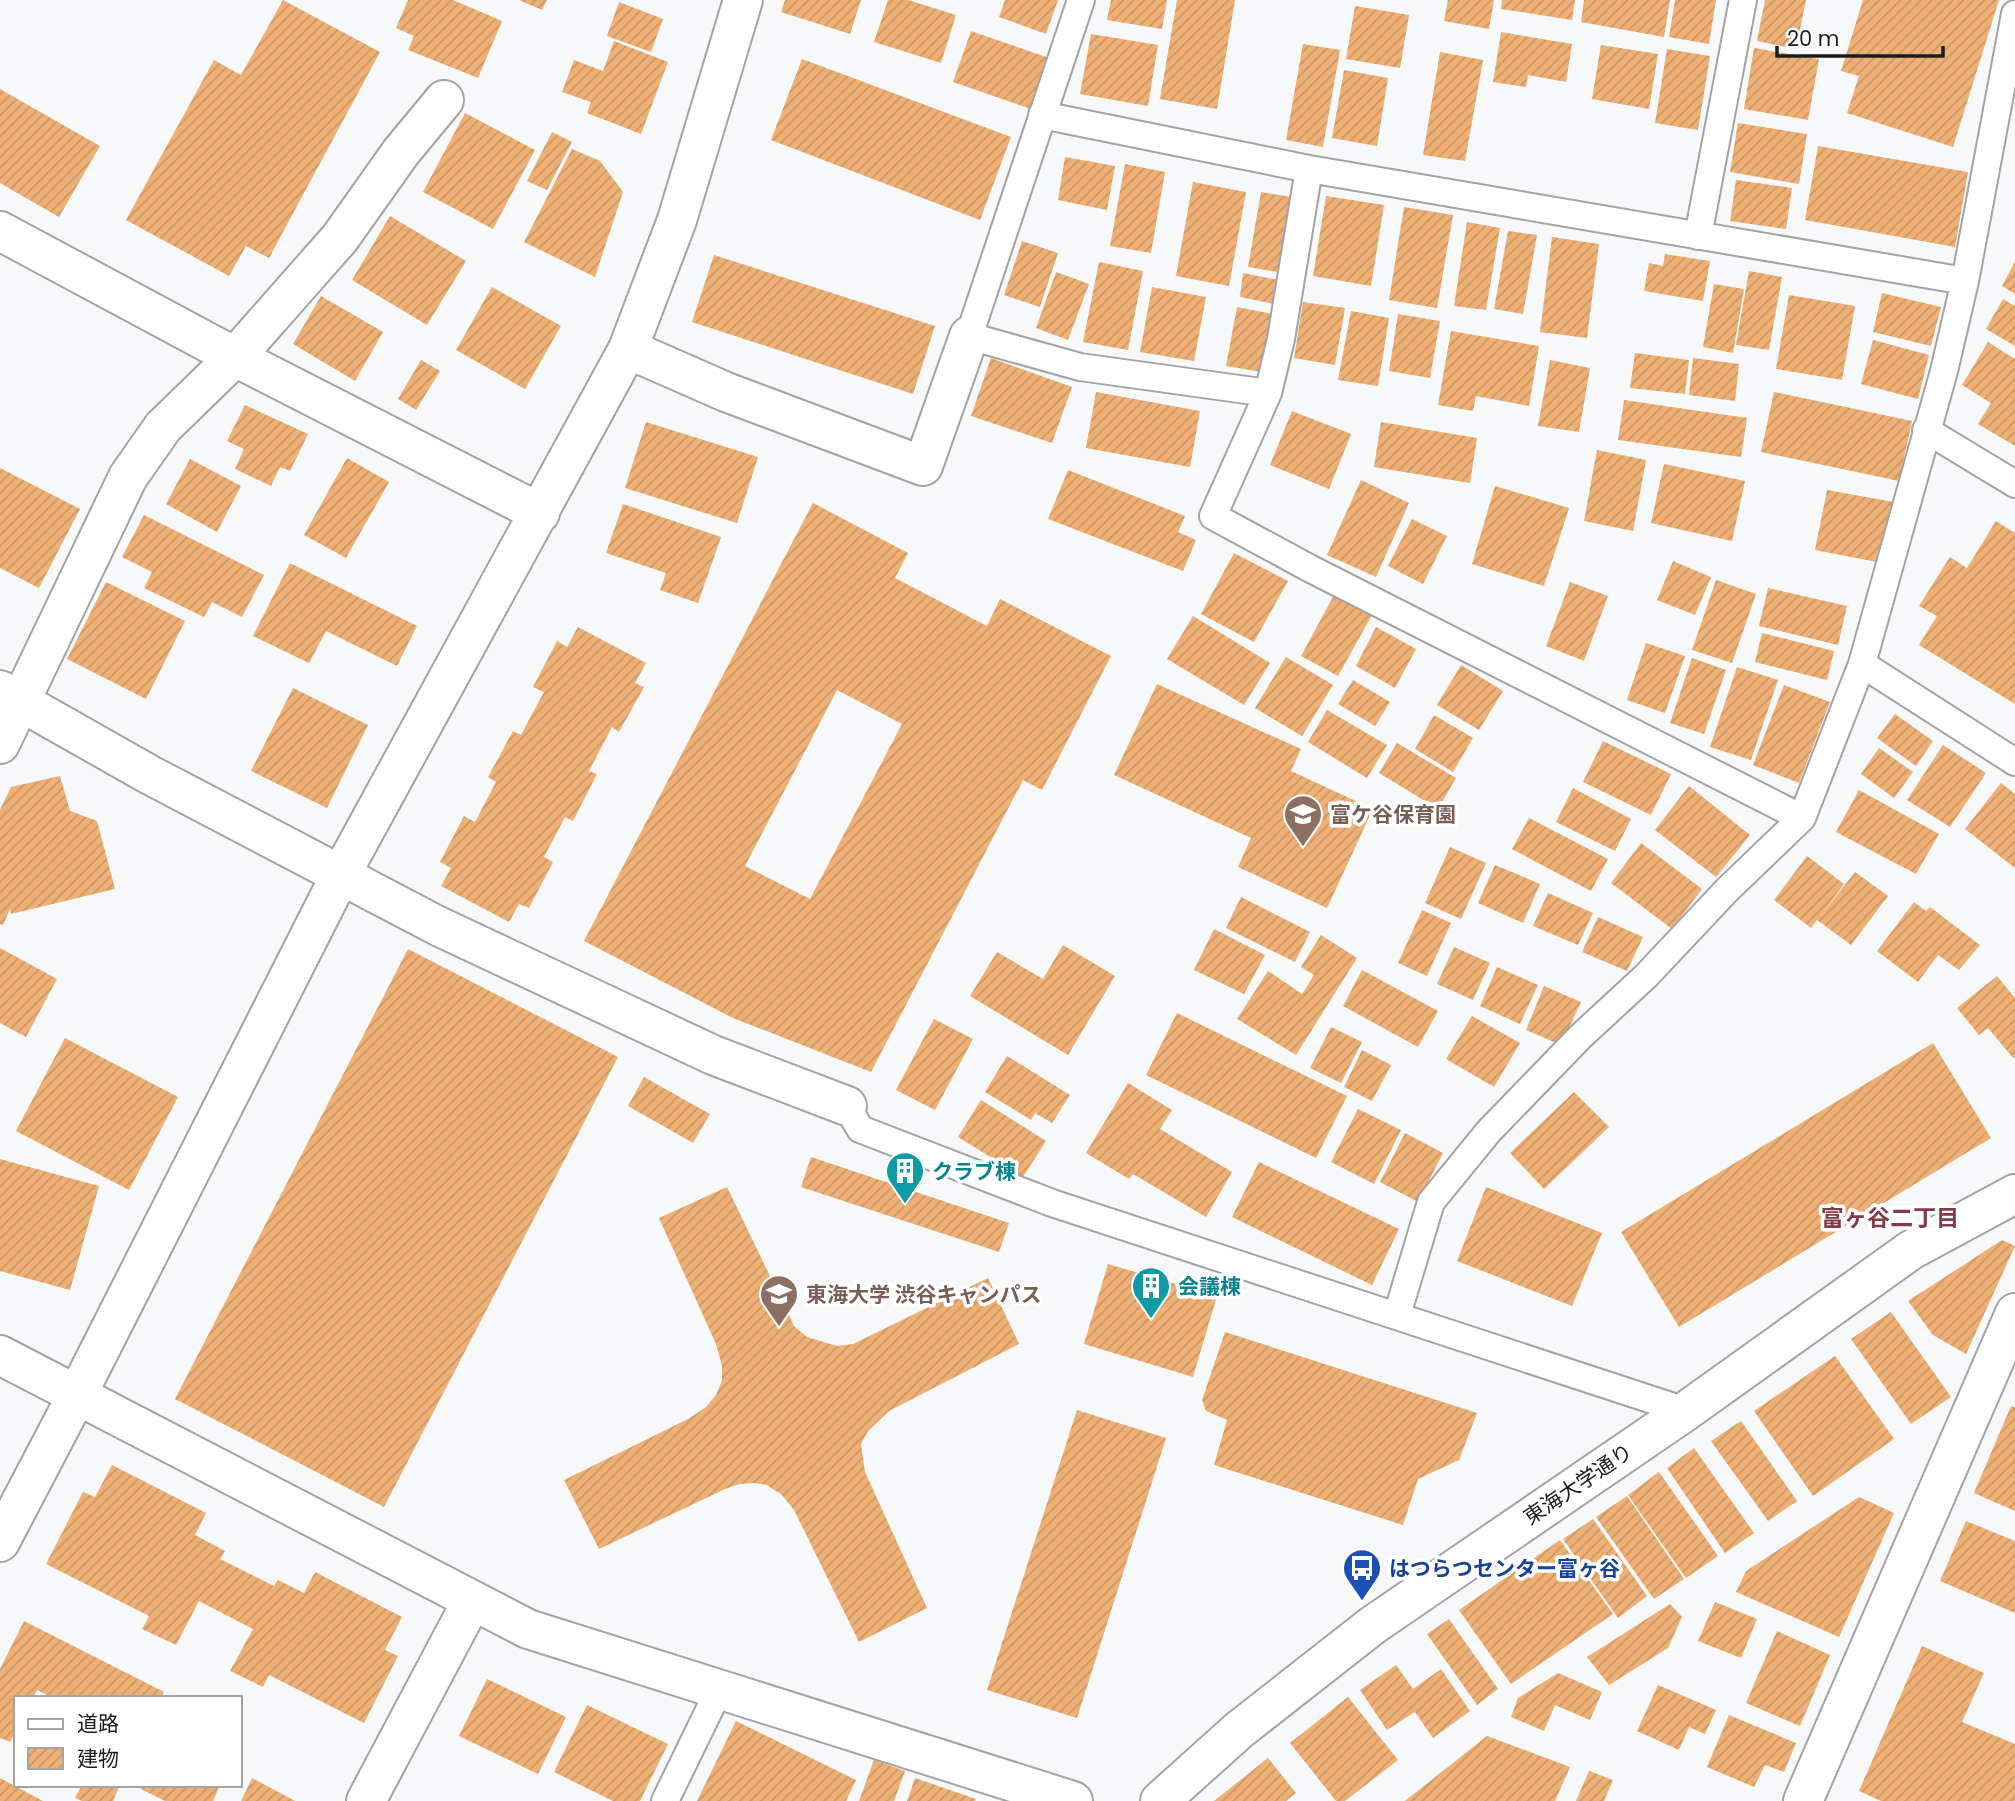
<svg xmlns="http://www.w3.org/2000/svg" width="2015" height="1801" font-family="Poppins,'Noto Sans JP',sans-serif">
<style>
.building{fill:url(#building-hatch);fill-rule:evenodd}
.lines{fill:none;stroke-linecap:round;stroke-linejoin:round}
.service-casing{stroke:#a3a3a5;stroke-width:30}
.minor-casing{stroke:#a3a3a5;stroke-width:42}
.tertiary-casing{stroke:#a3a3a5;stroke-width:42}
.service{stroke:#fff;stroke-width:26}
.minor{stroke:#fff;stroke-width:38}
.tertiary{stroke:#fff;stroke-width:38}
.labels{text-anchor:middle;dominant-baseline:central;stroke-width:7;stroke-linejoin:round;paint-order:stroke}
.education-label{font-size:21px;font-weight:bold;fill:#785e54;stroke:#fff;text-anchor:start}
.culture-label{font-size:21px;font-weight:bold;fill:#0d838f;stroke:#fff;text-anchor:start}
.street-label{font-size:21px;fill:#1b1b1c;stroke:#fff}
.transit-label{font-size:21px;font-weight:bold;fill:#164399;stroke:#fff;text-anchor:start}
.neighbourhood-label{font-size:23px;font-weight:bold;fill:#833b4a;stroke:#fff}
</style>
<defs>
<pattern id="building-hatch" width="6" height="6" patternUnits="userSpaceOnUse" patternTransform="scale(1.75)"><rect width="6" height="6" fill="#eeb075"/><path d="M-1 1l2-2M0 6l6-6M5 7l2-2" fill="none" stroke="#cc9765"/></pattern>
</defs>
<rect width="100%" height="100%" fill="#f7f8f9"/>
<path class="building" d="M283,0L380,52L269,258L246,246L229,276L126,220L214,60L241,75Z
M408,0H453L502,21L478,78L408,50L414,36L396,28Z
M519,0H547L542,10Z
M785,0H861L850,34L781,12Z
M888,0H908L956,15L941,63L874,42Z
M1005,0H1058L1046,34L999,17Z
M1111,0H1167L1162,29L1107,20Z
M1177,0H1235L1217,109L1160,99Z
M1448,0H1494L1489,29L1444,21Z
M1502,0H1575L1572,20L1501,9Z
M1584,0H1670L1664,37L1581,22Z
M1675,0H1716L1709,44L1669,37Z
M1765,0H1806L1796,49L1757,41Z
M1863,0H1999L1953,147L1847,113L1859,76L1841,71Z
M619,2L663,19L651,52L607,36Z
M1355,6L1409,15L1400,68L1346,59Z
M971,31L1049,58L1031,109L953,82Z
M1501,32L1572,44L1566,82L1528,75L1526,87L1493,82Z
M1091,34L1158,45L1148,106L1080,94Z
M614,41L668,62L641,134L587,113L591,102L562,92L574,60L603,71Z
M1303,44L1340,50L1323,147L1286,140Z
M1601,45L1658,54L1649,109L1592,99Z
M1754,48L1819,59L1808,120L1744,109Z
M1667,49L1710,56L1698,130L1655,123Z
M1440,52L1483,60L1465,161L1423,155Z
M802,59L1011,137L980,220L771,140Z
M1344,70L1388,78L1377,146L1332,138Z
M0,89L100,146L59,217L0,183Z
M465,113L535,150L493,229L423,192Z
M1738,123L1807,134L1799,184L1730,172Z
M552,132L572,142L547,190L527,181Z
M1818,146L1968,172L1955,247L1805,220Z
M572,149L600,161L623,192L595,277L524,242Z
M1065,157L1115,166L1107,210L1058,200Z
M1125,164L1165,172L1151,253L1110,246Z
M1736,180L1792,188L1786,229L1730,221Z
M1193,182L1246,192L1229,286L1176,276Z
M1261,192L1297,198L1283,273L1248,267Z
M1326,196L1384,205L1371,286L1313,276Z
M1404,207L1453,215L1437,308L1389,300Z
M390,216L466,261L427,325L352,280Z
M1467,222L1500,228L1486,310L1454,306Z
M1508,231L1537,235L1523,314L1494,309Z
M1552,237L1599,244L1587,338L1540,332Z
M1022,241L1058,253L1040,307L1004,295Z
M1665,254L1710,261L1703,301L1644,291L1649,263L1663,266Z
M714,255L935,326L913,394L692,322Z
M1099,262L1143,271L1128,350L1083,342Z
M2015,262V294L2002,286Z
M1749,271L1782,277L1769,350L1736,345Z
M1056,272L1089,284L1068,340L1036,328Z
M1243,273L1279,280L1274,304L1240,297Z
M1714,284L1744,289L1733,353L1703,347Z
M492,287L561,326L525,389L456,350Z
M1152,287L1206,297L1194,361L1140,352Z
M1882,293L1941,307L1931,346L1873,332Z
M1789,295L1855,306L1842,380L1776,369Z
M321,296L383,332L355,381L293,344Z
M2003,299L2015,306V346L1986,329Z
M1303,302L1345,308L1335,365L1294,358Z
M1237,307L1278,315L1268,373L1226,366Z
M1351,311L1389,318L1378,386L1338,380Z
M1398,314L1440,321L1430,378L1389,371Z
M1451,331L1539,346L1529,406L1476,396L1473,411L1438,405Z
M1873,340L1929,355L1918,399L1861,384Z
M1988,342L2015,359V446L1978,424L1991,403L1962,385Z
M1635,353L1689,360L1685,394L1630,388Z
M991,358L1072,387L1052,443L971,416Z
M1693,358L1739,364L1735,401L1689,395Z
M421,360L440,371L416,410L398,399Z
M1550,360L1590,368L1579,432L1538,426Z
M1096,392L1200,411L1190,467L1086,448Z
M1774,392L1912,421L1899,481L1761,452Z
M1624,400L1747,418L1741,457L1618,440Z
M245,405L308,434L290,471L280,467L271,486L235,469L244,449L227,441Z
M1292,411L1351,434L1329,489L1270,465Z
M646,422L758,457L737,523L625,488Z
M1381,422L1477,438L1470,483L1374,467Z
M1597,450L1646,460L1633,531L1584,521Z
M347,458L389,482L346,558L304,535Z
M190,459L241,486L217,532L166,504Z
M1664,464L1745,481L1732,541L1651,523Z
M0,468L80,509L39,588L0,568Z
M1068,470L1185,516L1178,532L1196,540L1183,571L1048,519Z
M1361,480L1409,503L1376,577L1327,555Z
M1495,486L1569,508L1544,586L1472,564Z
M1827,490L1894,502L1882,563L1815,550Z
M813,503L908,553L895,578L987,626L1000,599L1111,656L1042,790L1023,780L871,1072L733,1018L584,941ZM837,690L902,724L810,899L745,866Z
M623,504L721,537L698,603L660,590L666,573L606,553Z
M144,515L264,575L242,617L212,602L204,617L144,588L152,572L122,557Z
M1412,519L1447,536L1423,584L1388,566Z
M1996,521L2015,533V704L1919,645L1937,616L1919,606L1950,557L1967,568Z
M1234,553L1288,581L1254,642L1201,614Z
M1673,561L1711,577L1695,615L1657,600Z
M290,563L417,626L397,666L326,631L309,663L253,636Z
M1716,580L1756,594L1732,663L1692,650Z
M106,582L185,621L146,699L67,659Z
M1570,582L1608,596L1584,661L1546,646Z
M1768,588L1847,606L1838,645L1759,626Z
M1334,595L1372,615L1338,676L1301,656Z
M1193,616L1270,663L1244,705L1167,659Z
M578,627L646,663L635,683L644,687L619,732L612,727L589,771L597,774L573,821L565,817L544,857L553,862L529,908L519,904L509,922L441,886L451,868L440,862L464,816L475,822L496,782L488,777L513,731L521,735L544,692L533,687L557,641L567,647Z
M1376,627L1416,649L1395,688L1356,666Z
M1762,633L1834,651L1827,680L1755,662Z
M1646,643L1685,656L1665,713L1627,700Z
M1286,657L1333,685L1302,736L1255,708Z
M1692,658L1726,670L1704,734L1670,723Z
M1461,665L1503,691L1479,730L1437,705Z
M1737,667L1778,680L1751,760L1710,747Z
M1353,680L1390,702L1375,726L1338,704Z
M1157,684L1301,749L1291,771L1373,809L1327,908L1238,867L1251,838L1114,775Z
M1784,685L1830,702L1799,783L1753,765Z
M293,688L368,725L327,808L251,771Z
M1327,710L1387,745L1367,778L1308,742Z
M1895,714L1933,741L1916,766L1877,738Z
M1434,715L1473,738L1453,772L1415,749Z
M1603,741L1671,774L1651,815L1583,782Z
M1397,743L1456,778L1438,809L1379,773Z
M1943,745L1986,773L1950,827L1907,800Z
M1879,748L1913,772L1894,798L1861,774Z
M60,776L70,811L97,821L115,889L11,914L10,909L3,925L0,924V810L11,787Z
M2001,783L2015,794V868L1965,829Z
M1689,786L1750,835L1716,877L1655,830Z
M1573,788L1631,819L1615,851L1556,822Z
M1859,790L1939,834L1916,874L1836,832Z
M1529,818L1608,859L1591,891L1512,849Z
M1641,843L1702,889L1672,929L1611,883Z
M1450,847L1486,863L1461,919L1425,903Z
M1807,856L1844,884L1819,918L1855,872L1888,896L1851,945L1817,920L1811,928L1774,900Z
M1495,865L1540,884L1523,923L1478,903Z
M1548,893L1593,913L1578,945L1533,926Z
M1241,897L1310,932L1295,962L1226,928Z
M1914,902L1926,911L1930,907L1980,945L1959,970L1938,955L1918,982L1877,951Z
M1422,910L1451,923L1427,976L1398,963Z
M1598,917L1643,937L1627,971L1582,952Z
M1214,929L1265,955L1244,994L1194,970Z
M1321,935L1357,958L1296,1055L1237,1019L1268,971L1302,994L1314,975L1301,967Z
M1063,945L1115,976L1068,1055L970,996L997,952L1043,979Z
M1454,947L1490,963L1473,1000L1437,984Z
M0,948L57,979L26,1037L0,1023Z
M408,949L618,1057L384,1507L175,1399Z
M1497,967L1538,985L1520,1024L1480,1006Z
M1362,970L1438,1011L1418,1047L1343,1006Z
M1997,976L2015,998V1057L2013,1058L1988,1028L1979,1035L1957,1008Z
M1544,986L1581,1002L1561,1045L1526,1030Z
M1177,1013L1347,1096L1316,1158L1146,1075Z
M1472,1016L1520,1043L1494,1087L1446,1059Z
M934,1019L973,1039L935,1110L896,1090Z
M1331,1027L1362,1042L1341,1083L1310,1068Z
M65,1038L178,1097L129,1190L16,1131Z
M1933,1043L1991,1138L1679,1327L1621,1232Z
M1362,1050L1391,1065L1372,1101L1344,1087Z
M1007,1056L1070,1095L1052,1123L1035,1113L1031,1120L985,1092Z
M644,1077L710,1114L693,1143L628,1106Z
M1128,1083L1172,1110L1160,1129L1232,1172L1206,1217L1133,1174L1129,1179L1086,1153Z
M1574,1092L1609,1127L1544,1189L1510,1153Z
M981,1100L1046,1141L1023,1177L958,1137Z
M1358,1109L1401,1130L1374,1184L1331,1162Z
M1405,1133L1443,1153L1418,1202L1380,1182Z
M811,1157L1009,1223L999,1252L801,1187Z
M0,1159L99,1186L70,1290L0,1271Z
M1259,1162L1399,1229L1372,1285L1232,1217Z
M727,1187L794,1326L807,1337L837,1346L853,1344L988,1278L1019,1344L889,1411L868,1431L861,1444L865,1472L927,1608L859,1642L794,1510L782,1495L767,1485L754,1483L740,1484L725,1489L599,1549L564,1480L688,1419L706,1407L716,1395L722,1381V1366L716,1344L659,1218Z
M1486,1187L1602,1233L1572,1306L1457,1261Z
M2002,1240L2015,1246L1966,1354L1933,1335L1908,1301Z
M1108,1264L1217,1296L1193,1377L1084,1344Z
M1891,1312L1951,1397L1911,1424L1851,1339Z
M1225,1332L1477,1413L1459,1460L1418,1479L1403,1525L1214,1465L1227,1420L1206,1411L1202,1400Z
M1835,1356L1894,1439L1813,1496L1754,1411Z
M2011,1406L2015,1407V1511L1974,1493Z
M1077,1410L1166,1438L1077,1718L987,1690Z
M1741,1421L1797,1501L1768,1521L1711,1441Z
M1694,1448L1754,1533L1725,1553L1667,1468Z
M112,1465L206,1513L195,1535L225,1551L220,1559L274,1586L278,1580L304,1593L315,1572L402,1617L385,1650L398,1656L364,1723L269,1675L263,1687L230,1671L253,1629L199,1601L176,1645L142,1629L149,1616L46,1564L83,1492L95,1497Z
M1659,1472L1718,1556L1686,1578L1628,1495Z
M1627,1496L1684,1579L1654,1599L1596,1517Z
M1859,1497L1894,1513L1839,1637L1736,1592L1746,1571Z
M1593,1519L1647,1596L1618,1618L1563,1539Z
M1966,1521L2015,1541V1613L1940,1581Z
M1560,1540L1613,1614L1511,1684L1459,1610Z
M1715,1602L1757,1619L1741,1658L1698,1641Z
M1670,1604L1682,1617L1668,1648L1609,1685L1587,1657Z
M1449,1619L1498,1689L1477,1705L1427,1634Z
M24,1621L164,1692L161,1698H53L37,1690L33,1698H16V1731L10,1742L0,1738V1669Z
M1777,1631L1830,1655L1800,1726L1746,1703Z
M1922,1646L1984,1673L1962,1722L2015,1744V1801H1881L1859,1791Z
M1396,1665L1413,1689L1441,1669L1470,1711L1433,1738L1415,1712L1387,1730L1360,1690Z
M1558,1673L1602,1692L1590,1720L1555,1705L1544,1731L1511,1717L1518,1698Z
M487,1679L566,1717L538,1774L459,1736Z
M1658,1685L1716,1710L1705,1734L1689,1727L1679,1750L1637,1731Z
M1348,1697L1398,1760L1345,1801H1336L1290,1743Z
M587,1705L668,1744L640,1801H613L554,1772Z
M1729,1715L1796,1743L1784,1772L1765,1765L1754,1787L1707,1767Z
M736,1721L856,1780L846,1801H697Z
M1487,1736L1570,1767L1555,1801H1405Z
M1268,1758L1296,1793L1286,1801H1214Z
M874,1760L905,1771L894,1801H859Z
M1589,1771L1613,1780L1604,1801H1576Z
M0,1778L43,1801H0Z
M252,1778L295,1801H241Z
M915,1778L976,1799L975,1801H907Z
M82,1785H120L113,1801H82L75,1798Z
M143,1785H220L213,1801H165L141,1789Z"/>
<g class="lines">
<defs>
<path id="service" d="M1081,0L969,336L1080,367L1268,393
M1042,115L1309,169L1965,281
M1309,169L1281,339L1268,393L1213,516L1311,569L1802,818
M1698,236L1743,0
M1926,430L2015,484
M1862,664L2015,762
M847,1106L860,1129L1052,1203L1686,1411
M1397,1315L1431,1202L1489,1131L1580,1037L1646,976L1727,890L1802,818L1862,664L1944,371L1965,281L2015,14
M665,1801L719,1690"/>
<path id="minor" d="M0,231L235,357L540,513
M628,349L726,392L923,466L969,336
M0,690L150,775L438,926L713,1055L847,1106
M0,744L128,477L163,427L235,357L340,238L401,152L444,100
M0,1355L528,1629L1073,1801
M366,1801L472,1601
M1160,1801L1239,1730L1373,1625L1686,1411L1911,1250L2015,1194
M1803,1801L2015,1313"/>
<path id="tertiary" d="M0,1542L77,1395L340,876L628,349L677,220L743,0"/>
</defs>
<use href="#service" class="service-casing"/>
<use href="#minor" class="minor-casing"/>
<use href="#tertiary" class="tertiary-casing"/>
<use href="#service" class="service"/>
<use href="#minor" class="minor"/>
<use href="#tertiary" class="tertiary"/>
</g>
<defs>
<symbol id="school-pin" viewBox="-11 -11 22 30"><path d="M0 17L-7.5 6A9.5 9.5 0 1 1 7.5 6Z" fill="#8d6e63" stroke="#fff"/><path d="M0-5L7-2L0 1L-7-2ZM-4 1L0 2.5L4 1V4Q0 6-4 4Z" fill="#fff"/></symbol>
<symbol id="building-pin" viewBox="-11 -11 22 30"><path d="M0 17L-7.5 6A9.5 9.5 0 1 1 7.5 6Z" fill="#0f9aa8" stroke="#fff"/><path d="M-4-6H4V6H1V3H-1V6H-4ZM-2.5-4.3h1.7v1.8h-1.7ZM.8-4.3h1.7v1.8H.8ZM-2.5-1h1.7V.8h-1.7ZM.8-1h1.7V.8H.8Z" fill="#fff"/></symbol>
<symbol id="university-pin" viewBox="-11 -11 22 30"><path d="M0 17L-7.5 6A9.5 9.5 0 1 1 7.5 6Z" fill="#8d6e63" stroke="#fff"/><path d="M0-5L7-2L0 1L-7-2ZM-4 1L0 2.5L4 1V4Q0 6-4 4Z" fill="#fff"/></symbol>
<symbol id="bus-pin" viewBox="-11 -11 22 30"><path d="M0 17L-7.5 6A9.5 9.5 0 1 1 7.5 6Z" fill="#1a4fb4" stroke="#fff"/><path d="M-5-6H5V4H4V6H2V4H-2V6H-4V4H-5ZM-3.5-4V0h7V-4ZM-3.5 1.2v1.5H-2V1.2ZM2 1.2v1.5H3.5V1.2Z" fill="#fff"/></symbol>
</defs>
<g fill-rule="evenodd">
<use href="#school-pin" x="1281" y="792" width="44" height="60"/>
<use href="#building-pin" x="883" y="1149" width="44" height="60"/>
<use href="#building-pin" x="1129" y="1264" width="44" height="60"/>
<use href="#university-pin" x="757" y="1272" width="44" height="60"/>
<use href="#bus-pin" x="1340" y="1546" width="44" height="60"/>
</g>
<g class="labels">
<g class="education-label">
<text x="1330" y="814">富ケ谷保育園</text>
<text x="806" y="1294">東海大学 渋谷キャンパス</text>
</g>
<g class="culture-label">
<text x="932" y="1171">クラブ棟</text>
<text x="1178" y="1286">会議棟</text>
</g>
<g class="street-label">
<text transform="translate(1578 1484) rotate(-34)">東海大学通り</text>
</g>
<g class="transit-label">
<text x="1389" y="1568">はつらつセンター富ヶ谷</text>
</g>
<g class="neighbourhood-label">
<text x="1890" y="1218">富ヶ谷二丁目</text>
</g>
</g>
<rect x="14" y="1696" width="228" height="91" fill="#ffffff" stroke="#a4a4a4" stroke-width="2"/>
<rect x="28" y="1719" width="35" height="10" fill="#ffffff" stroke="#a4a4a4" stroke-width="2"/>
<text x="77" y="1731" font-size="21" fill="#1b1b1c">道路</text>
<rect x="28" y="1748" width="35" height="21" fill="url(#building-hatch)" stroke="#a4a4a4" stroke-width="2"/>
<text x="77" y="1766" font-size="21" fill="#1b1b1c">建物</text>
<path d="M1777 46v10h166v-10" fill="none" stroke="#1b1b1c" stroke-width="3.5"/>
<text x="1787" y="46" font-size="21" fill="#1b1b1c" stroke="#ffffff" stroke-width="5" paint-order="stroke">20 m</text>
</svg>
